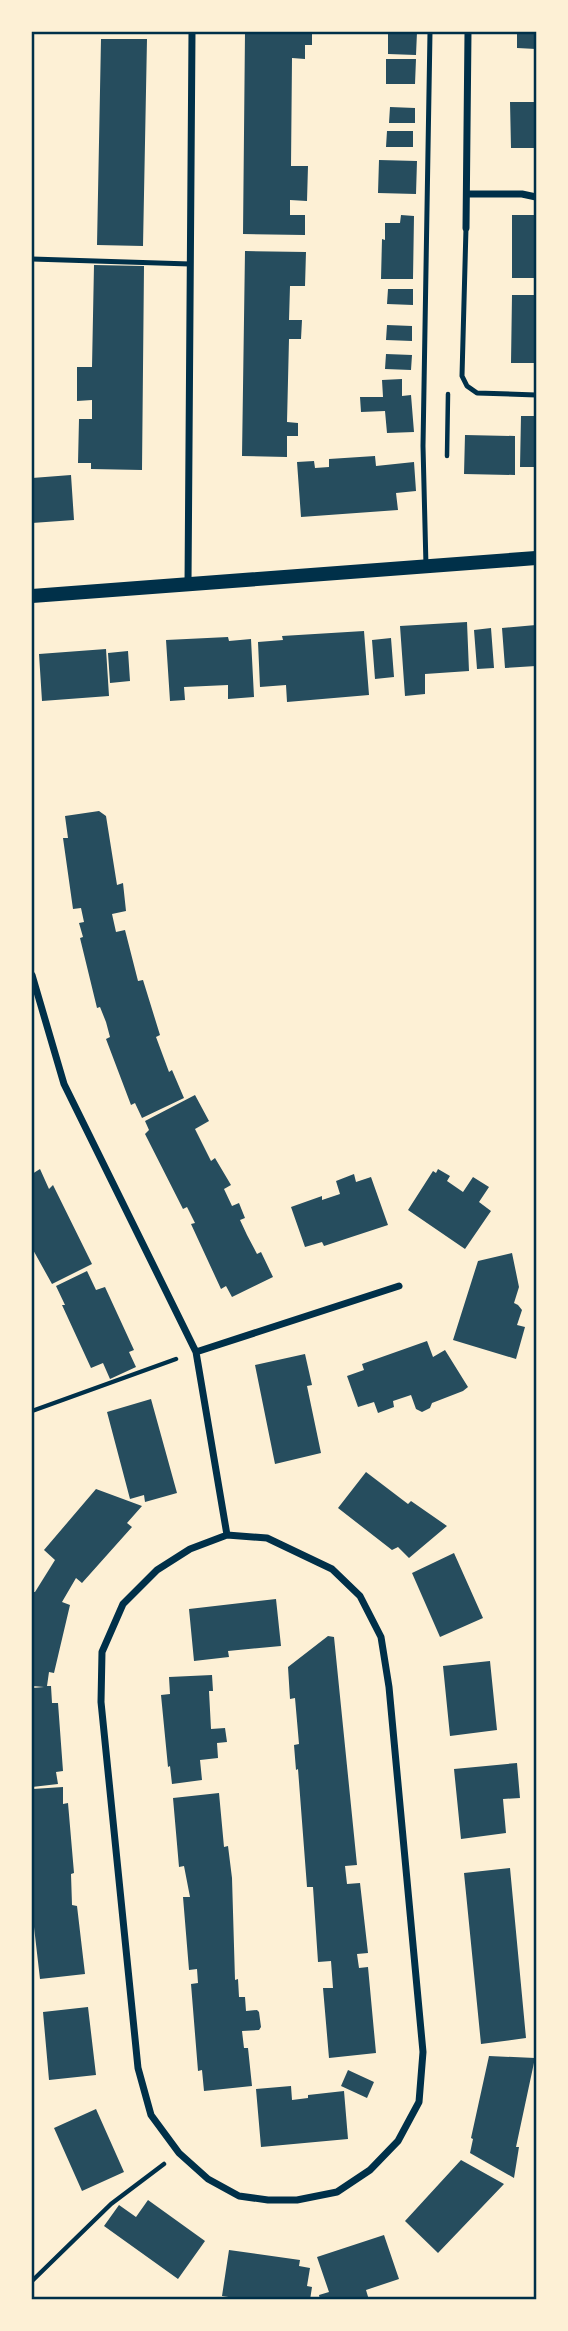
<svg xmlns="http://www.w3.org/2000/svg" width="568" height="2331" font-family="'Alegreya Sans',sans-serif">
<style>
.building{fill:#264d5e}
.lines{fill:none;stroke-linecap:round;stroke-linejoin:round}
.path{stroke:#003049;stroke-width:4.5}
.service{stroke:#003049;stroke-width:5}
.minor{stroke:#003049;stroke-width:7}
.secondary{stroke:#003049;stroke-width:14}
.neatline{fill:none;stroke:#003049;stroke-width:2.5}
</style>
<rect width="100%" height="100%" fill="#fdf0d5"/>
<path class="building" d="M245,32H312V45H305V59L292,58L291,166H308L307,201L290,200V215H305V235L243,234Z
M388,32H417L416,55L388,54Z
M517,32H536V49L517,48Z
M101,39H147L143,246L97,245Z
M386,59H416L415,84H386Z
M510,102H536V148H511Z
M390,107L415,108V123H389Z
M387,131H413V147H386Z
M379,160L417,161L416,194L378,193Z
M401,215L414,216L413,279H381L382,239L385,240V223H400Z
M512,215H536V278H512Z
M245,251L306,252L305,286H290L289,320H302L301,339H289L287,422L298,423V436H287V457L242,456Z
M94,265L144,266L142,470L91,469V463H78L79,419H92V400L77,401V367H92Z
M388,289H413V305L387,304Z
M512,295H536V363H511Z
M387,325L412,326V341L386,340Z
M386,354L412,355L411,370L385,369Z
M402,379V396L411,395L414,432L387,433L385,411L361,412L360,397H383L382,380Z
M521,416H536V467H520Z
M465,435L515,436V475L464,474Z
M375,456L376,466L414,462L416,491L396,493L398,510L301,517L297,462L314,461L315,468L329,467V459Z
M71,475L74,520L32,523V478Z
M467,622L469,671L425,674V694L405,696L400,626Z
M536,625V666L505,668L502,628Z
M491,628L494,668L477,669L474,630Z
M364,631L369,695L287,702L286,685L260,687L258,642L283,640L282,636Z
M228,637L229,641L251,639L254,697L228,699V685L184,687L185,700L170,701L166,640Z
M391,638L394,677L375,679L372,640Z
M106,649L109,696L42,701L39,654Z
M128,651L130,681L110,683L108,653Z
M99,811L106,816L117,885L123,883L126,911L112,914L116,932L125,930L138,981L143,980L160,1035L156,1037L169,1072L172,1070L184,1098L142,1118L135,1103L131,1105L106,1039L110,1037L106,1022L100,1007L97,1008L80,938L83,937L79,923L84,922L81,908L73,909L63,838H68L65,816Z
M195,1095L209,1121L195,1129L211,1161L215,1158L231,1185L224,1189L232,1206L239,1203L245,1218L240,1220L247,1235L257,1254L261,1252L273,1277L232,1297L226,1286L221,1289L191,1224L195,1223L187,1207L183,1209L145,1134L149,1130L145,1121Z
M40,1169L49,1189L53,1185L92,1264L52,1284L32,1248V1174Z
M438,1169L450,1176L447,1181L463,1192L473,1177L489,1187L479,1202L491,1211L465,1249L408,1210L433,1171L436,1173Z
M354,1174L356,1182L371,1177L388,1225L324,1246L322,1242L305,1247L291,1207L322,1196V1200L340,1194L336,1181Z
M512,1253L519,1287L514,1303L518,1305L522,1310L517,1325L525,1327L516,1359L453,1340L478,1261Z
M87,1271L96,1290L105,1287L134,1350L129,1352L136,1367L110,1379L103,1363L91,1368L62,1305H65L56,1286Z
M427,1341L433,1357L445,1350L468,1387L463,1391L432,1403L430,1408L422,1412L416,1409L411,1395L393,1401L394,1407L378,1413L374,1402L358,1407L347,1376L364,1370L362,1364Z
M305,1354L312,1385L307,1386L321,1453L275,1464L255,1365Z
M151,1399L177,1493L145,1502L144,1495L130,1499L107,1412Z
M366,1472L408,1504L411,1501L447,1526L409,1558L398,1547L392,1550L338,1508Z
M96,1489L142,1506L127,1523L132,1527L82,1583L76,1578L62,1602L70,1605L54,1673L49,1672L47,1686H51L52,1703H58L63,1771L56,1772L58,1784L32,1787V1688L44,1687L32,1686V1592H35L55,1560L44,1550Z
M454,1553L483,1618L440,1637L412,1573Z
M276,1599L281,1646L228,1651L229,1657L194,1661L189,1609Z
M328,1636L334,1637L357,1865L345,1866L347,1884L360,1883L368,1953L357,1954L359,1968L368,1967L376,2053L329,2058L323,1988H333L331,1961L318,1962L313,1887H307L298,1769L296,1770L294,1745L299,1744L295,1698L290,1699L288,1667Z
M490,1661L497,1730L450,1736L443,1666Z
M212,1675L213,1691H209L211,1729L225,1728L227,1742L217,1743L218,1758L200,1760L202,1780L172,1784L170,1766L168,1767L161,1695L170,1694L169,1677Z
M517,1763L520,1798L503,1799L506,1833L461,1839L454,1769Z
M63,1787V1804L68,1803L74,1873L71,1874L72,1905L77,1906L85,1974L40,1979L34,1927H32V1795H34L33,1789Z
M219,1793L224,1847L228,1846L232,1878L235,1980L238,1979L239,1997H245L246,2011L257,2010L259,2012L261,2027L259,2030L242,2031L244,2048H248L252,2086L204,2091L202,2070L198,2071L191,1984L198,1983L197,1969L189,1970L183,1897H190L184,1866L179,1867L173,1798Z
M510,1868L526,2038L481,2044L464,1873Z
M88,2007L96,2075L49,2080L43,2012Z
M489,2056L535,2058L516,2147H519L514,2178L470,2153L473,2139L471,2138Z
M348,2070L374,2082L367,2098L341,2086Z
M291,2086L292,2100L308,2098V2095L344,2091L348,2139L261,2147L256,2089Z
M96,2109L124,2172L82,2191L54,2128Z
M461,2160L504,2184L438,2253L405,2221Z
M148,2200L205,2241L178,2279L104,2226L119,2205L136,2217Z
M384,2235L399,2279L366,2290L369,2300H320L319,2295L329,2292L317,2257Z
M229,2250L300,2260L299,2266L310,2268L307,2286L312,2287L310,2300H248L222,2296Z"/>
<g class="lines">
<path class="path" d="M447,456L448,394
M32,1411L176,1359
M32,2281L111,2204L164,2164"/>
<path class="service" d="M466,228L462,376L467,386L477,393L536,395
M32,259L190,264
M426,566L423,446L430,32"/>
<path class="minor" d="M467,194H522L536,197
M466,228L468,32
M188,584L192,32
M32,975L64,1084L196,1352L227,1535
M196,1352L399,1286
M227,1535L267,1538L332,1569L360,1596L381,1637L389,1687L423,2052L419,2102L398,2141L370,2170L337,2192L297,2200H268L239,2196L208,2179L179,2153L151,2115L138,2068L101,1702L102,1652L123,1604L157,1570L190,1549Z"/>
<path class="secondary" d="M32,596L536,558"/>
</g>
<rect width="568" height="2331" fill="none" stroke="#fdf0d5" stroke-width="66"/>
<rect x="33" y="33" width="502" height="2265" class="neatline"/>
</svg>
